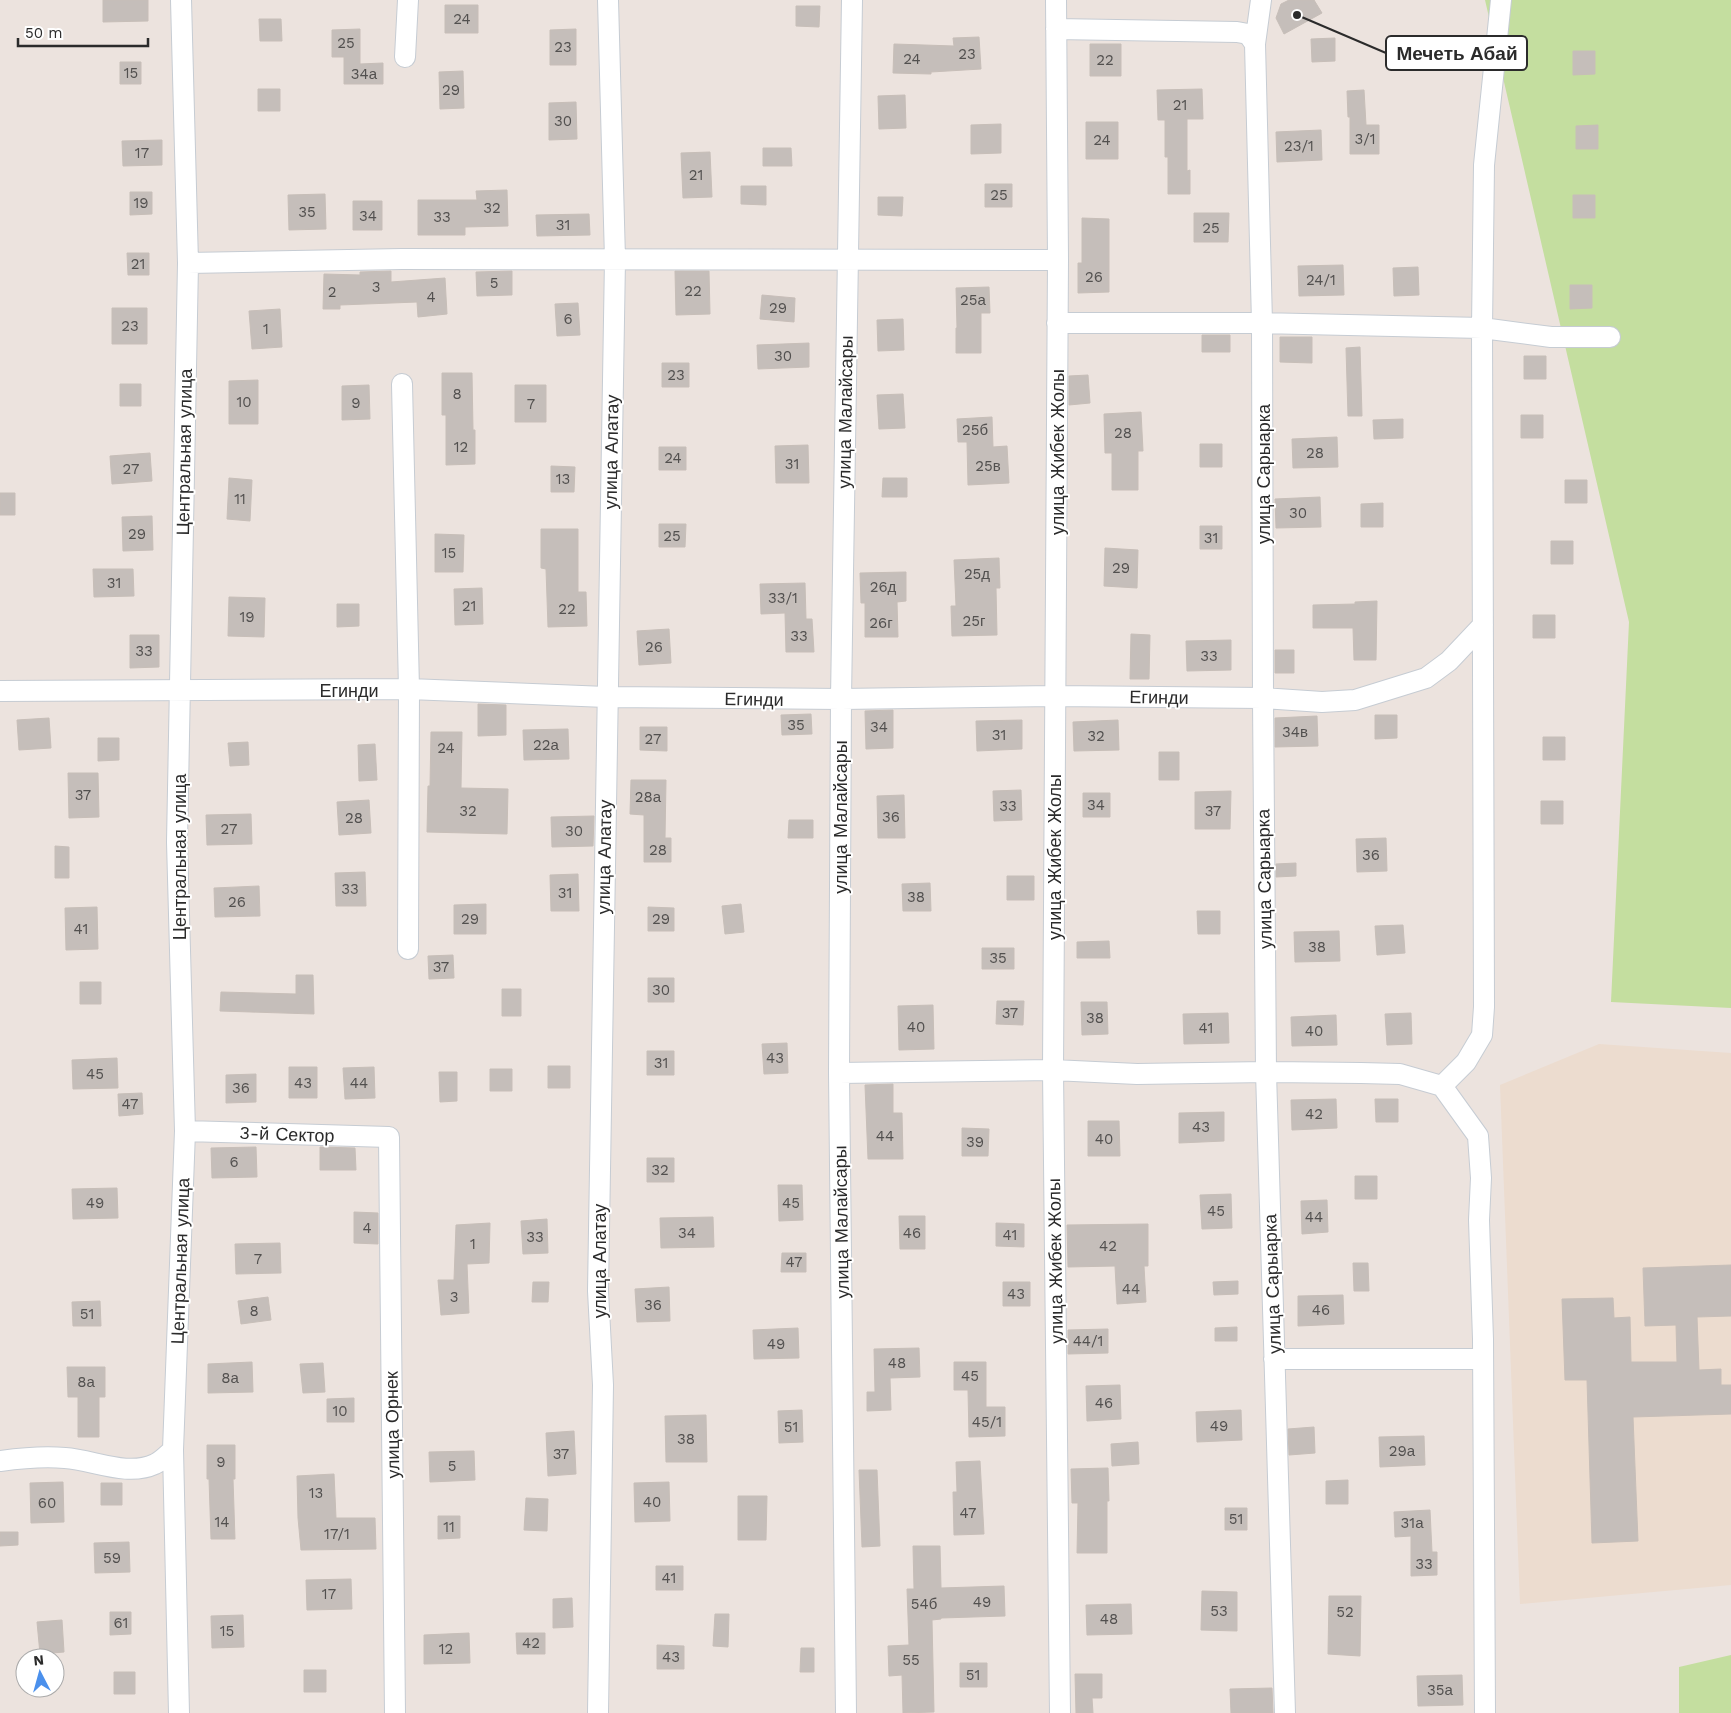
<svg xmlns="http://www.w3.org/2000/svg" width="1731" height="1713" font-family="'Work Sans',sans-serif">
<style>
.education{fill:#ecdccf}
.green{fill:#c4de9f}
.building{fill:#c5beba;stroke:#c7beb8}
.lines{fill:none;stroke-linecap:round;stroke-linejoin:round}
.minor-casing{stroke:#c6ccd3;stroke-width:22}
.minor{stroke:#fff;stroke-width:20}
.labels{text-anchor:middle;dominant-baseline:central;stroke-width:4;stroke-linejoin:round;paint-order:stroke}
.number-label{font-size:15px;fill:#52504f}
.street-label{font-size:18px;fill:#2b2b2b;stroke:#fff}
.leader{fill:none;stroke:#2b2b2b;stroke-width:2}
.callout-dot{fill:#2b2b2b;stroke:#fff;stroke-width:2}
.callout{fill:#fff;stroke:#2b2b2b;stroke-width:2}
.callout-label{font-size:19px;text-anchor:middle;font-weight:bold;fill:#2b2b2b}
</style>
<rect width="100%" height="100%" fill="#ece3de"/>
<path class="education" d="M1599,1044L1731,1053V1585L1520,1604L1500,1085Z"/>
<path class="green" d="M1485,0H1731V1008L1611,1002L1629,622Z
M1731,1655V1713H1679V1667Z"/>
<path class="building" d="M103,0H148V21L103,22Z
M1289,0H1314L1322,13L1284,34L1276,18L1281,4Z
M445,5H478V33H445Z
M796,6H820L819,27L796,26Z
M259,19H281L282,41H260Z
M360,29V64L383,63V84H344V57H332V30Z
M576,29V65H550V30Z
M979,37L981,69L931,72V74L893,73L894,44L954,46L953,38Z
M1335,38V61L1312,62L1311,39Z
M1090,44H1121V76H1090Z
M1573,51H1595V74L1573,75Z
M120,62H141V84H120Z
M463,71L464,108L440,109L439,72Z
M258,89H280V111H258Z
M1202,89L1203,119H1187V171L1190,170V194H1168V157H1165V120H1158L1157,90Z
M1364,90L1366,125H1379V154H1350V117H1348L1347,91Z
M905,95L906,128L879,129L878,96Z
M576,102L577,139L549,140V103Z
M1086,122H1118V159H1086Z
M1001,124V153L971,154V125Z
M1598,125V149H1576V126Z
M1321,130L1322,160L1277,162L1276,132Z
M162,140V165L123,166L122,141Z
M763,148H791L792,166H763Z
M710,152L712,197L683,198L681,153Z
M985,184H1012V207H985Z
M741,186H766V205L741,204Z
M507,190L508,226L465,227V235H418V200H477L476,191Z
M130,192H152V214L130,215Z
M325,194L326,229L289,230L288,195Z
M1573,195H1595V218H1573Z
M878,197H903L902,216L878,215Z
M353,201H382V230H353Z
M1194,213H1229L1228,242H1194Z
M589,214L590,235L537,236L536,215Z
M1082,218L1109,219V292L1078,293V263H1082Z
M127,253H149V275H128Z
M1343,265L1344,295L1299,296L1298,266Z
M1418,267L1419,295L1394,296L1393,268Z
M391,271V282L445,278L447,314L418,317L417,302L340,305V309H323L324,274L360,275V272Z
M512,271V295L477,296L476,272Z
M675,271H709L710,314L676,315Z
M1570,285H1592V308L1570,309Z
M989,287L990,313H981V353H956V328H957L956,288Z
M762,295L795,298L794,322L760,319Z
M578,303L580,335L557,336L555,304Z
M112,308H147V344H112Z
M280,309L282,347L252,349L249,311Z
M903,319L904,350L878,351L877,320Z
M1202,335H1230V352H1202Z
M1280,337H1312V363L1280,362Z
M809,343V367L758,369L757,345Z
M1360,347L1362,416H1348L1346,348Z
M1524,356H1546V379H1524Z
M662,363H689V387H662Z
M442,373H472L473,430H475V464L446,465V415H442Z
M1088,375L1090,403L1069,405V376Z
M258,380V424H229V381Z
M120,384H141V406H120Z
M369,385L370,419L342,420V386Z
M515,385H546V422H515Z
M903,394L905,428L879,429L877,395Z
M1141,412L1143,451H1138V490H1112V453H1105L1104,414Z
M1521,415H1543V438H1521Z
M992,417L993,447L1007,446L1009,483L968,485L967,442H958L957,419Z
M1403,419V438L1374,439L1373,420Z
M1337,437L1338,467L1293,468L1292,439Z
M1200,444H1222V467H1200Z
M808,445L809,483H776L775,446Z
M659,447H686V470H659Z
M150,453L152,481L112,484L110,456Z
M551,466L575,467L574,492H551Z
M229,478L252,480L250,521L227,519Z
M883,478H907V497H882Z
M1565,480H1587V503H1565Z
M0,493H15V515H0Z
M1320,497L1321,527L1276,528L1275,499Z
M1383,503V527H1361V504Z
M152,516L153,550L123,551L122,517Z
M659,524H686L685,547H659Z
M1200,526H1222V549H1200Z
M541,529H578V592H586L587,626L548,627L546,569L541,568Z
M435,534L464,535L463,572H435Z
M1551,541H1573V564H1551Z
M1105,548L1138,550L1137,588L1104,586Z
M999,558L1000,588H996L997,635L952,636L951,606H956L954,560Z
M93,569H133L134,596L94,597Z
M906,572V601L897,602L898,637H865V603H861L860,573Z
M805,583L806,619H812L814,652H786L785,613L761,614L760,584Z
M482,588L483,624L455,625L454,589Z
M229,597L265,598L264,637L228,636Z
M1377,601L1376,660H1354L1353,628H1313V605L1355,604V602Z
M337,604H359V626L337,627Z
M1533,615H1555V638H1533Z
M669,629L671,663L639,665L637,631Z
M1131,634L1150,635L1149,679H1130Z
M130,635H159V667L130,668Z
M1231,640V670L1187,671L1186,641Z
M1275,650H1294V673H1275Z
M478,704L506,705V735L478,736Z
M893,710V748L866,749L865,711Z
M811,714L812,734L782,735L781,715Z
M1375,715H1397V738L1375,739Z
M1317,716L1318,746L1275,747V718Z
M49,718L51,748L19,750L17,720Z
M1022,720V749L977,751L976,721Z
M1118,720L1119,750L1074,751L1073,722Z
M640,727H667V751L640,750Z
M568,729L569,759L524,760L523,730Z
M431,732H462L461,788L508,789L507,834L427,832L428,786H430Z
M1543,737H1565V760H1543Z
M98,738H119V760L98,761Z
M248,742L249,765L230,766L228,743Z
M375,744L377,780L359,781L358,745Z
M1159,752H1179V780H1159Z
M68,773H98L99,817L69,818Z
M631,780H666L665,838H671V862H644V815L630,814Z
M1021,790L1022,820L994,821L993,791Z
M1231,791L1230,829H1195V792Z
M1083,793H1110V817H1083Z
M904,795L905,838H878L877,796Z
M369,800L371,833L339,835L337,802Z
M1541,801H1563V824H1541Z
M251,814L252,844L207,845L206,815Z
M594,816L593,846L552,847L551,817Z
M789,820H813V838H788Z
M1386,838L1387,871L1357,872L1356,839Z
M55,846L69,847V878H55Z
M1296,863V876L1276,877V864Z
M365,872L366,906H336L335,873Z
M578,874L579,911H551L550,875Z
M1007,876H1034V900H1007Z
M930,883L931,911H903L902,884Z
M259,886L260,916L215,917L214,888Z
M486,904V934H454V905Z
M741,904L744,932L725,934L722,906Z
M97,907L98,949L66,950L65,908Z
M648,907L674,908V931H648Z
M1197,911H1220V934H1198Z
M1403,925L1405,953L1377,955L1375,926Z
M1339,931L1340,961L1295,962L1294,932Z
M1109,941L1110,958H1077V942Z
M982,948H1014V969H982Z
M453,955L454,978L429,979L428,956Z
M296,975H313L314,1014L220,1011L221,992L296,994Z
M648,978H674V1002H648Z
M80,982H101V1004H80Z
M502,989H521V1016H502Z
M997,1001H1024L1023,1025L996,1024Z
M1081,1002H1107L1108,1034L1082,1035Z
M933,1005L934,1049L899,1050L898,1006Z
M1228,1013L1229,1043L1184,1044L1183,1014Z
M1411,1013L1412,1044L1387,1045L1385,1014Z
M1336,1015L1337,1045L1292,1046L1291,1017Z
M787,1043L788,1073L764,1074L762,1044Z
M647,1051H674V1075H647Z
M117,1058L118,1088L73,1089L72,1060Z
M548,1066H570V1088H548Z
M289,1067H317V1098H289Z
M374,1067L375,1098L345,1099L343,1068Z
M490,1069H512V1091H490Z
M439,1072H457V1101L440,1102Z
M256,1074V1102L226,1103V1075Z
M893,1084V1113H902L903,1159H868L865,1085Z
M142,1093L143,1114L119,1116L118,1094Z
M1336,1099L1337,1128L1292,1130L1291,1100Z
M1375,1099H1398V1122H1376Z
M1224,1112V1141L1179,1143V1113Z
M1088,1121H1119L1120,1156H1088Z
M962,1128L989,1129L988,1156H962Z
M256,1147L257,1177L212,1178L211,1148Z
M320,1147L355,1148L356,1170H320Z
M647,1158H674V1182H647Z
M1355,1176H1377V1199H1355Z
M778,1185H802L803,1220L779,1221Z
M117,1188L118,1218L73,1219L72,1189Z
M1231,1194L1232,1228L1202,1229L1200,1195Z
M1327,1200L1328,1232L1302,1234L1301,1201Z
M354,1212L378,1213V1244L354,1243Z
M899,1216H925V1249H900Z
M713,1217L714,1247L661,1248L660,1218Z
M547,1219L548,1253L523,1254L521,1221Z
M490,1223L489,1263L467,1264L469,1313L441,1315L438,1280H454L456,1225Z
M996,1223L1024,1224V1247L996,1246Z
M1148,1224V1266H1144L1146,1302L1117,1304L1115,1266L1068,1267L1067,1225Z
M280,1243L281,1273L236,1274L235,1244Z
M782,1253H806V1272H781Z
M1353,1263H1368L1369,1291H1354Z
M1731,1265V1316L1697,1317L1699,1370L1721,1369V1385H1731V1414L1633,1417L1638,1541L1592,1543L1587,1380H1565L1562,1299L1613,1298L1614,1318L1630,1317L1631,1362H1677L1676,1325L1645,1326L1643,1268Z
M1238,1281V1294L1214,1295L1213,1282Z
M533,1282H549L548,1302H532Z
M1003,1282H1030V1306H1003Z
M669,1287L670,1321L637,1322L635,1289Z
M1343,1295L1344,1324L1298,1326V1296Z
M268,1297L271,1320L241,1324L238,1301Z
M100,1301L101,1326H73L72,1302Z
M1237,1327V1341H1215V1328Z
M798,1328L799,1358L754,1359L753,1330Z
M1108,1329V1353L1068,1354V1330Z
M919,1348L920,1377L890,1378L891,1410L867,1411V1392H875L874,1349Z
M252,1362L253,1392L208,1393V1364Z
M954,1362H986V1407H1005V1436L969,1437L968,1390H954Z
M323,1363L325,1392L303,1393L300,1364Z
M67,1367H105V1397H99V1437H78V1397H68Z
M1120,1385L1121,1419L1087,1421L1086,1386Z
M354,1398V1422H327V1399Z
M802,1410L803,1442L779,1443L778,1411Z
M1241,1410L1242,1440L1197,1442L1196,1412Z
M706,1415L707,1462H666L665,1416Z
M1314,1427L1315,1453L1289,1455L1288,1429Z
M574,1431L576,1474L548,1476L546,1433Z
M1424,1436L1425,1465L1380,1467L1379,1437Z
M1138,1442L1139,1464L1112,1466L1111,1444Z
M207,1445H235V1479H233L235,1539H211L209,1479H207Z
M474,1451L475,1480L430,1482L429,1452Z
M980,1461L984,1534L954,1535L953,1492H957L956,1462Z
M1108,1468L1109,1501H1107V1553H1077L1078,1503H1072L1071,1469Z
M859,1470H877L880,1546L862,1547Z
M334,1474L336,1518H375L376,1549L301,1550L298,1518L297,1476Z
M1348,1480V1504H1326V1481Z
M63,1482L64,1522L31,1523L30,1483Z
M669,1482L670,1521L635,1522L634,1483Z
M101,1483H122V1505H101Z
M738,1496H767L766,1540H738Z
M526,1498L548,1499L547,1531L524,1530Z
M1225,1508H1247V1530H1225Z
M1430,1510L1432,1552H1437V1575L1411,1576V1536L1395,1537L1394,1512Z
M438,1516H460V1538L438,1539Z
M0,1532H18V1545L0,1546Z
M129,1542L130,1572L95,1573L94,1543Z
M913,1546H940L941,1588L1004,1586L1005,1616L941,1618V1619L932,1620L934,1712L903,1713L902,1675L889,1676L888,1646L909,1645L907,1589H914Z
M656,1566H683V1590H656Z
M351,1579L352,1609L307,1610L306,1580Z
M1202,1591L1237,1592V1631L1201,1630Z
M1329,1596H1361L1360,1656L1328,1654Z
M572,1598L573,1627L553,1628V1599Z
M1131,1604L1132,1634L1087,1635L1086,1605Z
M110,1612H131V1634L110,1635Z
M715,1614H729L728,1647L713,1646Z
M243,1615L244,1647L212,1648L211,1616Z
M62,1620L64,1652L40,1654L37,1622Z
M469,1633L470,1663L424,1664V1635Z
M516,1633H545V1654H517Z
M657,1645L684,1646V1669H657Z
M801,1648H814V1672H800Z
M960,1663H987V1687H960Z
M304,1670H326V1692H304Z
M114,1672H135V1694H114Z
M1075,1674H1102V1698H1092L1093,1713H1076Z
M1462,1675L1463,1705L1418,1706L1417,1676Z
M1272,1688L1273,1713H1231L1230,1689Z"/>
<g class="lines">
<defs>
<path id="minor" d="M1056,0L1058,260L1053,1070L1060,1713
M1261,0L1255,44L1262,323L1263,698L1266,1072L1285,1713
M1056,29L1237,32L1248,34L1255,44
M405,57L408,0
M188,263L402,259L1058,260
M1057,323H1262L1482,328L1551,337H1610
M402,384L409,689L408,949
M0,691L409,689L606,697L841,699L1055,696L1263,698L1322,702L1355,700L1426,678L1449,661L1483,625
M839,1073L1053,1070L1137,1074L1266,1072L1361,1073L1400,1074L1442,1086L1478,1136L1481,1178L1479,1220L1483,1339L1485,1713
M1442,1086L1466,1062L1482,1035L1484,1007L1482,328L1484,165L1501,0
M185,1131L389,1137L395,1713
M1274,1359H1483
M0,1461C22,1458 43,1456 65,1458C94,1460 127,1477 155,1464C162,1461 168,1454 173,1450
M179,1713L173,1450L185,1131L177,842L188,263L181,0
M598,1713L603,1385L598,1291L615,259L608,0
M846,1713L839,1073L841,699L852,0"/>
</defs>
<use href="#minor" class="minor-casing"/>
<use href="#minor" class="minor"/>
</g>
<g class="labels">
<g class="number-label">
<text x="462" y="19">24</text>
<text x="346" y="43">25</text>
<text x="563" y="47">23</text>
<text x="967" y="54">23</text>
<text x="912" y="59">24</text>
<text x="1105" y="60">22</text>
<text x="131" y="73">15</text>
<text x="364" y="74">34а</text>
<text x="451" y="90">29</text>
<text x="1180" y="105">21</text>
<text x="563" y="121">30</text>
<text x="1365" y="139">3/1</text>
<text x="1102" y="140">24</text>
<text x="1299" y="146">23/1</text>
<text x="142" y="153">17</text>
<text x="696" y="175">21</text>
<text x="999" y="195">25</text>
<text x="141" y="203">19</text>
<text x="492" y="208">32</text>
<text x="307" y="212">35</text>
<text x="368" y="216">34</text>
<text x="442" y="217">33</text>
<text x="563" y="225">31</text>
<text x="1211" y="228">25</text>
<text x="138" y="264">21</text>
<text x="1094" y="277">26</text>
<text x="1321" y="280">24/1</text>
<text x="494" y="283">5</text>
<text x="376" y="287">3</text>
<text x="693" y="291">22</text>
<text x="332" y="292">2</text>
<text x="431" y="297">4</text>
<text x="973" y="300">25а</text>
<text x="778" y="308">29</text>
<text x="568" y="319">6</text>
<text x="130" y="326">23</text>
<text x="266" y="329">1</text>
<text x="783" y="356">30</text>
<text x="676" y="375">23</text>
<text x="457" y="394">8</text>
<text x="244" y="402">10</text>
<text x="356" y="403">9</text>
<text x="531" y="404">7</text>
<text x="975" y="430">25б</text>
<text x="1123" y="433">28</text>
<text x="461" y="447">12</text>
<text x="1315" y="453">28</text>
<text x="673" y="458">24</text>
<text x="792" y="464">31</text>
<text x="988" y="466">25в</text>
<text x="131" y="469">27</text>
<text x="563" y="479">13</text>
<text x="240" y="499">11</text>
<text x="1298" y="513">30</text>
<text x="137" y="534">29</text>
<text x="672" y="536">25</text>
<text x="1211" y="538">31</text>
<text x="449" y="553">15</text>
<text x="1121" y="568">29</text>
<text x="977" y="574">25д</text>
<text x="114" y="583">31</text>
<text x="883" y="587">26д</text>
<text x="783" y="598">33/1</text>
<text x="469" y="606">21</text>
<text x="567" y="609">22</text>
<text x="247" y="617">19</text>
<text x="974" y="621">25г</text>
<text x="881" y="623">26г</text>
<text x="799" y="636">33</text>
<text x="654" y="647">26</text>
<text x="144" y="651">33</text>
<text x="1209" y="656">33</text>
<text x="796" y="725">35</text>
<text x="879" y="727">34</text>
<text x="1295" y="732">34в</text>
<text x="999" y="735">31</text>
<text x="1096" y="736">32</text>
<text x="653" y="739">27</text>
<text x="546" y="745">22а</text>
<text x="446" y="748">24</text>
<text x="83" y="795">37</text>
<text x="648" y="797">28а</text>
<text x="1096" y="805">34</text>
<text x="1008" y="806">33</text>
<text x="468" y="811">32</text>
<text x="1213" y="811">37</text>
<text x="891" y="817">36</text>
<text x="354" y="818">28</text>
<text x="229" y="829">27</text>
<text x="574" y="831">30</text>
<text x="658" y="850">28</text>
<text x="1371" y="855">36</text>
<text x="350" y="889">33</text>
<text x="565" y="893">31</text>
<text x="916" y="897">38</text>
<text x="237" y="902">26</text>
<text x="470" y="919">29</text>
<text x="661" y="919">29</text>
<text x="81" y="929">41</text>
<text x="1317" y="947">38</text>
<text x="998" y="958">35</text>
<text x="441" y="967">37</text>
<text x="661" y="990">30</text>
<text x="1010" y="1013">37</text>
<text x="1095" y="1018">38</text>
<text x="916" y="1027">40</text>
<text x="1206" y="1028">41</text>
<text x="1314" y="1031">40</text>
<text x="775" y="1058">43</text>
<text x="661" y="1063">31</text>
<text x="95" y="1074">45</text>
<text x="303" y="1083">43</text>
<text x="359" y="1083">44</text>
<text x="241" y="1088">36</text>
<text x="130" y="1104">47</text>
<text x="1314" y="1114">42</text>
<text x="1201" y="1127">43</text>
<text x="885" y="1136">44</text>
<text x="1104" y="1139">40</text>
<text x="975" y="1142">39</text>
<text x="234" y="1162">6</text>
<text x="660" y="1170">32</text>
<text x="95" y="1203">49</text>
<text x="791" y="1203">45</text>
<text x="1216" y="1211">45</text>
<text x="1314" y="1217">44</text>
<text x="367" y="1228">4</text>
<text x="687" y="1233">34</text>
<text x="912" y="1233">46</text>
<text x="1010" y="1235">41</text>
<text x="535" y="1237">33</text>
<text x="473" y="1244">1</text>
<text x="1108" y="1246">42</text>
<text x="258" y="1259">7</text>
<text x="794" y="1262">47</text>
<text x="1131" y="1289">44</text>
<text x="1016" y="1294">43</text>
<text x="454" y="1297">3</text>
<text x="653" y="1305">36</text>
<text x="1321" y="1310">46</text>
<text x="254" y="1311">8</text>
<text x="87" y="1314">51</text>
<text x="1088" y="1341">44/1</text>
<text x="776" y="1344">49</text>
<text x="897" y="1363">48</text>
<text x="970" y="1376">45</text>
<text x="230" y="1378">8а</text>
<text x="86" y="1382">8а</text>
<text x="1104" y="1403">46</text>
<text x="340" y="1411">10</text>
<text x="987" y="1422">45/1</text>
<text x="1219" y="1426">49</text>
<text x="791" y="1427">51</text>
<text x="686" y="1439">38</text>
<text x="1402" y="1451">29а</text>
<text x="561" y="1454">37</text>
<text x="221" y="1462">9</text>
<text x="452" y="1466">5</text>
<text x="316" y="1493">13</text>
<text x="652" y="1502">40</text>
<text x="47" y="1503">60</text>
<text x="968" y="1513">47</text>
<text x="1236" y="1519">51</text>
<text x="222" y="1522">14</text>
<text x="1412" y="1523">31а</text>
<text x="449" y="1527">11</text>
<text x="337" y="1534">17/1</text>
<text x="112" y="1558">59</text>
<text x="1424" y="1564">33</text>
<text x="669" y="1578">41</text>
<text x="329" y="1594">17</text>
<text x="982" y="1602">49</text>
<text x="924" y="1604">54б</text>
<text x="1219" y="1611">53</text>
<text x="1345" y="1612">52</text>
<text x="1109" y="1619">48</text>
<text x="121" y="1623">61</text>
<text x="227" y="1631">15</text>
<text x="531" y="1643">42</text>
<text x="446" y="1649">12</text>
<text x="671" y="1657">43</text>
<text x="911" y="1660">55</text>
<text x="973" y="1675">51</text>
<text x="1440" y="1690">35а</text>
</g>
<g class="street-label">
<text transform="translate(845 412) rotate(-89)">улица Малайсары</text>
<text transform="translate(184 452) rotate(-89)">Центральная улица</text>
<text transform="translate(611 452) rotate(-89)">улица Алатау</text>
<text transform="translate(1057 452) rotate(-90)">улица Жибек Жолы</text>
<text transform="translate(1263 474) rotate(-90)">улица Сарыарка</text>
<text x="349" y="690">Егинди</text>
<text transform="translate(1159 697) rotate(1)">Егинди</text>
<text transform="translate(754 699) rotate(1)">Егинди</text>
<text transform="translate(840 817) rotate(-90)">улица Малайсары</text>
<text transform="translate(179 857) rotate(-90)">Центральная улица</text>
<text transform="translate(604 857) rotate(-89)">улица Алатау</text>
<text transform="translate(1054 857) rotate(-90)">улица Жибек Жолы</text>
<text transform="translate(1264 879) rotate(-91)">улица Сарыарка</text>
<text transform="translate(287 1134) rotate(2)">3-й Сектор</text>
<text transform="translate(841 1222) rotate(-91)">улица Малайсары</text>
<text transform="translate(180 1261) rotate(-88)">Центральная улица</text>
<text transform="translate(599 1261) rotate(-90)">улица Алатау</text>
<text transform="translate(1055 1261) rotate(-91)">улица Жибек Жолы</text>
<text transform="translate(1272 1284) rotate(-92)">улица Сарыарка</text>
<text transform="translate(392 1425) rotate(-91)">улица Орнек</text>
</g>
</g>
<path class="leader" d="M1297 15L1386 53"/>
<circle class="callout-dot" cx="1297" cy="15" r="5"/>
<rect class="callout" x="1386" y="36" width="141" height="34" rx="5"/>
<g class="callout-label">
<text x="1457" y="60">Мечеть Абай</text>
</g>
<g transform="translate(40 1673) rotate(354)"><circle r="24" fill="#ffffff" stroke="#aaaaaa"/>
<path d="M0-4L9 19L0 12L-9 19Z" fill="#4b90ec"/>
<text y="-8" font-size="14" font-weight="bold" text-anchor="middle" fill="#2b2b2b">N</text>
</g>
<path d="M18 38v8h130v-8" fill="none" stroke="#2b2b2b" stroke-width="2.5"/>
<text x="25" y="38" font-size="15" fill="#2b2b2b" stroke="#ffffff" stroke-width="4" paint-order="stroke">50 m</text>
</svg>
